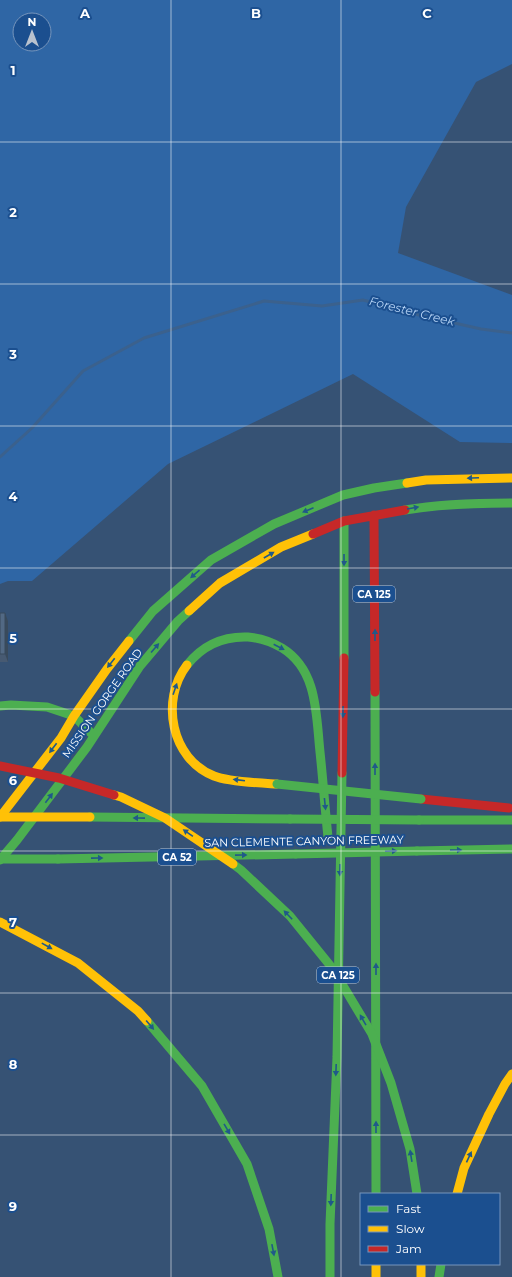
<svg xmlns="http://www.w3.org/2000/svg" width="512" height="1277" font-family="Montserrat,sans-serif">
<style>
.green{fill:#2f66a5;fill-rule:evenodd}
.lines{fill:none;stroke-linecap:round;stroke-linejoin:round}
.stream{stroke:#3b618d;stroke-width:3}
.fast{stroke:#4caf50;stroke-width:9}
.slow{stroke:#ffc107;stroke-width:9}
.jam{stroke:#c62828;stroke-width:9}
.fast-bridge{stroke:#4caf50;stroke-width:9}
.slow-bridge{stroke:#ffc107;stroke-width:9}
.jam-bridge{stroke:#c62828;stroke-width:9}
.wall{fill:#475a72}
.shaded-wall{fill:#394a5c}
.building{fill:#526984;stroke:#394a5c}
.oneway{fill:#205989}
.grid{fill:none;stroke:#fff;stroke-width:1;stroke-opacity:0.55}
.labels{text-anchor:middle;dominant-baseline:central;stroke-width:4;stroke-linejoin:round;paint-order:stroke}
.shield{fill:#1b4f8f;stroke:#bbcadd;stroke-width:1}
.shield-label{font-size:10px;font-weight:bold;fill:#fff}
.street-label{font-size:11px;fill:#fff;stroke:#1b4f8f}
.water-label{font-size:12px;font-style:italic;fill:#b5d3f5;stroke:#1b4f8f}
.grid-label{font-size:13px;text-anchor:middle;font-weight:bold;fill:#fff;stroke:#1b4f8f;stroke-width:4;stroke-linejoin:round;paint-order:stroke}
</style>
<rect width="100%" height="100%" fill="#365274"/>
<path class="green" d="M0,0H512V64L476,82L406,207L398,253L512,295V443L460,442L353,374L168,464L32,581H8L0,584ZM20,20H44V44H20Z"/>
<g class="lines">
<path class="stream" d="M0,457L32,428L83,371L144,338L264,301L322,306L363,300L419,315L481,329L512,333"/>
<path class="fast" d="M405,510C440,504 476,503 512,503
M344,521V658
M129,641L153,611L211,560L274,524L343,495L374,488L407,483
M187,665C202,646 223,636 248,637C260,638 272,642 282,648C318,670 316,715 320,752C323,780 325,809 328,837
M375,692L376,1194
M0,706L11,705L47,707L74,716L94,736
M90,817L290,819
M419,820H512
M417,851L512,849
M58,859L296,854
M0,860L17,840L87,747L140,666L178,621L189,611
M147,1021L202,1086L247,1164L269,1229L278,1277
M330,1277V1224L337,1057L342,773
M439,1277L441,1264"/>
<path class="slow" d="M407,483L426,480L512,478
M189,611L220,583L281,547L313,534
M187,665C160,700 171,759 214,776C229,782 260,783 277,784
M0,817L61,738L74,716L107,669L129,641
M0,922L78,963L138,1011L147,1021
M457,1194L464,1168L489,1114L505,1084L512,1074
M376,1264V1277
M421,1264V1277"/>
<path class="jam" d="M374,515L375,692
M313,534L344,521L405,510
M342,773L344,658
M421,799L509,808"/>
<path class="fast-bridge" d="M277,784L421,799
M290,819L419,820
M296,854L417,851
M0,859H58
M233,864L241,870L290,916L333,969L372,1034L391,1083L410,1149L417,1194"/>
<path class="slow-bridge" d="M114,795L121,797L165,818L233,864
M0,817H90"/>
<path class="jam-bridge" d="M0,766L59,778L114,795"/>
</g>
<path class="wall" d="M0,613L8,621V662H0Z"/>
<path class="shaded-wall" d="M5,613L8,621V662L5,654Z"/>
<path class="building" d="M0,613H5V654H0Z"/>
<defs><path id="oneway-solid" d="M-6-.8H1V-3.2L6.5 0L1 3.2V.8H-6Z"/></defs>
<g class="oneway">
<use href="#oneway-solid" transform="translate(473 478) rotate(177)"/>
<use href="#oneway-solid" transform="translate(413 508) rotate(-10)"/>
<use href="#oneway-solid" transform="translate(308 510) rotate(157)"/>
<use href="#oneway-solid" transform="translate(269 555) rotate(-30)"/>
<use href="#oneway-solid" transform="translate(344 560) rotate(90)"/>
<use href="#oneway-solid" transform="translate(195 574) rotate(139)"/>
<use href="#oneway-solid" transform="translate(375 635) rotate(-90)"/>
<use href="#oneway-solid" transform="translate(279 647) rotate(27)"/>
<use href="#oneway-solid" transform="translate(155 648) rotate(-49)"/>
<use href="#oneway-solid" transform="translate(111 663) rotate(128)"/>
<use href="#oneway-solid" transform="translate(175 689) rotate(-71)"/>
<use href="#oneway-solid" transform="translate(343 712) rotate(91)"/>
<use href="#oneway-solid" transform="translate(53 748) rotate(127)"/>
<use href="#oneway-solid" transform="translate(375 769) rotate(-90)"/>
<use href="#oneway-solid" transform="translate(239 780) rotate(-173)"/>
<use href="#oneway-solid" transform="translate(49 798) rotate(-53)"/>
<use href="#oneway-solid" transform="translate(325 804) rotate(84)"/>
<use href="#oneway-solid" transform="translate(139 818) rotate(-179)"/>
<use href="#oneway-solid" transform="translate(188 833) rotate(-145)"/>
<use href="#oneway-solid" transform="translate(456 850) rotate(-1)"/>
<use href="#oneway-solid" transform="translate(391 851) rotate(-2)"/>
<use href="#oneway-solid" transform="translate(241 855) rotate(-1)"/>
<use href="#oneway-solid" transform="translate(97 858) rotate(-1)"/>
<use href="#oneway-solid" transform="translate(340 870) rotate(91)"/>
<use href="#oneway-solid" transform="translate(288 915) rotate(-134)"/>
<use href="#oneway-solid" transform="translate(47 946) rotate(29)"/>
<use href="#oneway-solid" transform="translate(376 969) rotate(-90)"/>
<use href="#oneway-solid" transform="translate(363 1020) rotate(-120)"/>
<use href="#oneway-solid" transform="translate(150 1025) rotate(50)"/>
<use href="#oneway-solid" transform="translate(336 1070) rotate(92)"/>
<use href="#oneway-solid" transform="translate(376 1127) rotate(-90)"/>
<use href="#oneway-solid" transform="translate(227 1129) rotate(60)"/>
<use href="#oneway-solid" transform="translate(411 1156) rotate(-99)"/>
<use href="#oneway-solid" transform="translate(469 1157) rotate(-65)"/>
<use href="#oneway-solid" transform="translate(331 1200) rotate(92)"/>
<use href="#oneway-solid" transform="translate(273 1250) rotate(79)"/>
</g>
<path class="grid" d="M171,0V1277M341,0V1277M0,142H512M0,284H512M0,426H512M0,568H512M0,709H512M0,851H512M0,993H512M0,1135H512"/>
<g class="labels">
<g class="shield">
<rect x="353" y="586" width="42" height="16" rx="3"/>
<rect x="158" y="849" width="38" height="16" rx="3"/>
<rect x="317" y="967" width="42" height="16" rx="3"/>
</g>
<g class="shield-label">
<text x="374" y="594">CA 125</text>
<text x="177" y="857">CA 52</text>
<text x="338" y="975">CA 125</text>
</g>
<g class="street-label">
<text transform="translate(102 703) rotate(-55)">MISSION GORGE ROAD</text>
<text transform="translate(304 841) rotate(-1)">SAN CLEMENTE CANYON FREEWAY</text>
</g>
<g class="water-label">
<text transform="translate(412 311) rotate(14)">Forester Creek</text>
</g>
</g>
<g class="grid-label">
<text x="85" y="18">A</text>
<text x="256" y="18">B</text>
<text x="427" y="18">C</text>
<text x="13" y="75">1</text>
<text x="13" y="217">2</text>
<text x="13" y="359">3</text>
<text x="13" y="501">4</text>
<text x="13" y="643">5</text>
<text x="13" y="785">6</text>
<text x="13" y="927">7</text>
<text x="13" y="1069">8</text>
<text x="13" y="1211">9</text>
</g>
<rect x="360" y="1193" width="140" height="72" fill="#1b4f8f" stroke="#7695bc"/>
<rect x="368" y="1206" width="20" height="6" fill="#4caf50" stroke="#7695bc"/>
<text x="396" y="1213" font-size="12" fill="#ffffff">Fast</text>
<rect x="368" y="1226" width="20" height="6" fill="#ffc107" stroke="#7695bc"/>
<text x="396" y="1233" font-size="12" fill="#ffffff">Slow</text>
<rect x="368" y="1246" width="20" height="6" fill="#c62828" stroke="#7695bc"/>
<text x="396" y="1253" font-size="12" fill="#ffffff">Jam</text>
<g transform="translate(32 32)"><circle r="19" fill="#1b4f8f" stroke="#7695bc"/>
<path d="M0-3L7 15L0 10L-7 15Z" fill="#b9c2ce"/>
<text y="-6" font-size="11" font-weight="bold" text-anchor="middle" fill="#ffffff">N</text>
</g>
</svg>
